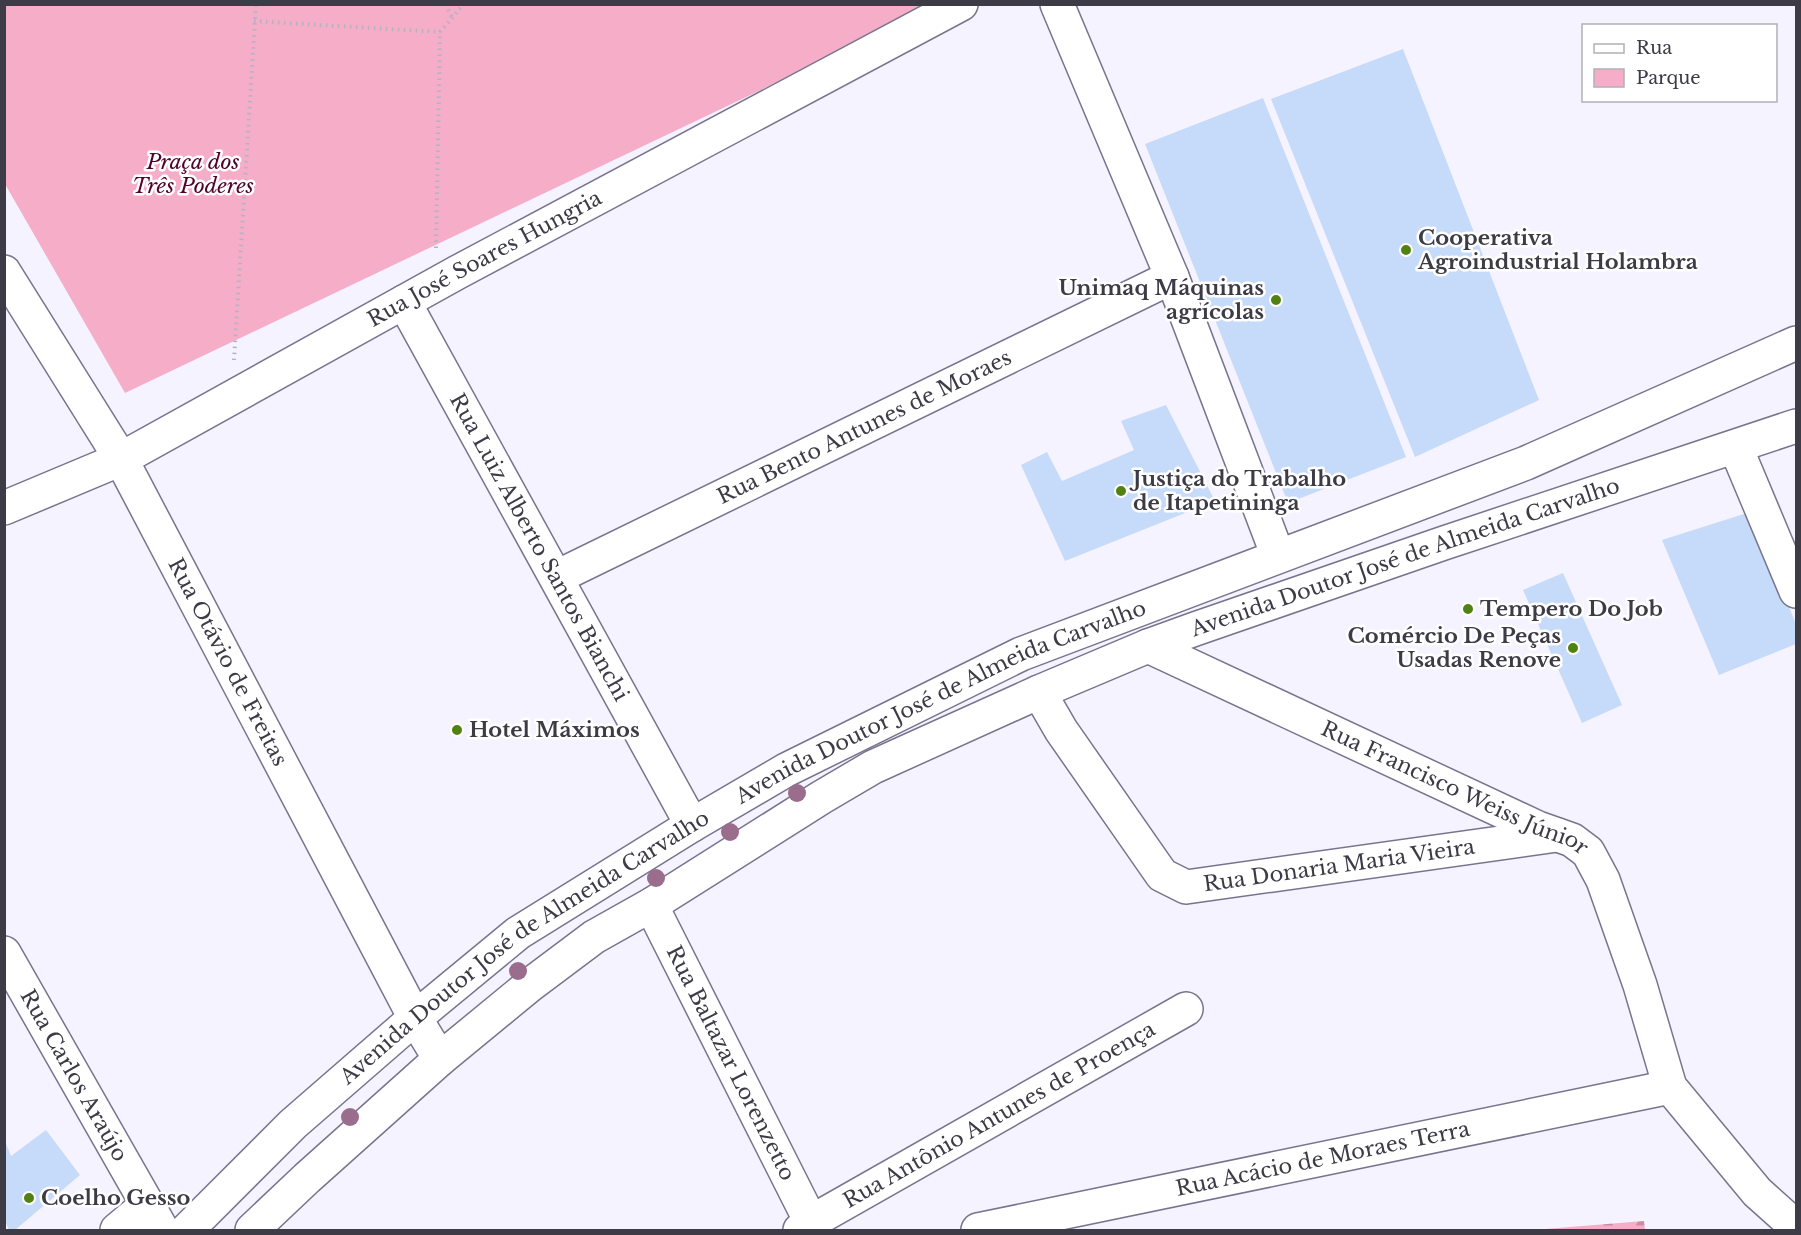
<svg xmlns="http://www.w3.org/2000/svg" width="1801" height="1235" font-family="'Libre Baskerville',serif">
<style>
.forest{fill:url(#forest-firs)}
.green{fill:#f5adc8}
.building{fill:#c6daf9}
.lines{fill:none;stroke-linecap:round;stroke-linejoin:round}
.minor-casing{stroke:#77748e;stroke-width:36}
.major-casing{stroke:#77748e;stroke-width:36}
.path{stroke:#b4b3be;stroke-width:4;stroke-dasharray:1.5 4.5;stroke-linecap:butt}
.minor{stroke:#fff;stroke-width:33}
.major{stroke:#fff;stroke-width:33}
.tree{fill:#9b6d8c}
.poi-dot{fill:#518111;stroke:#fff;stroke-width:2}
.labels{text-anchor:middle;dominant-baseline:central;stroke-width:5;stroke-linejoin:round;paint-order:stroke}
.park-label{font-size:21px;font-style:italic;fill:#52002d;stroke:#fff}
.poi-label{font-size:21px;font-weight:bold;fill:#3c3b46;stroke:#fff;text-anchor:start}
.street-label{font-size:21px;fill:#3c3b46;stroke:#fff}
</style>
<defs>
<pattern id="forest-firs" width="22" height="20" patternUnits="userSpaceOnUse" patternTransform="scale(1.5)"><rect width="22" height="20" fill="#f5adc8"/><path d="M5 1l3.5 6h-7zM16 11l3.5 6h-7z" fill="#c88ea4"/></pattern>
</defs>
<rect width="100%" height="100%" fill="#f5f3ff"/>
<path class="forest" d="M1644,1221L1645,1230H1533Z"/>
<path class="green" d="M4,5H939L125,393L5,184Z"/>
<path class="building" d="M1403,49L1539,400L1415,457L1271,99Z
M1263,98L1406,457L1288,503L1145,144Z
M1166,405L1215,501L1065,561L1021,465L1047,452L1062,481L1134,450L1121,421Z
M1750,512L1796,624V644L1719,675L1662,540Z
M1563,573L1622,705L1582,723L1523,590Z
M46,1130L80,1175L15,1230H9L5,1221V1141L11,1156Z"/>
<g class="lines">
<defs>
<g id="minor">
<path d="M1057,4L1172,277L1278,556"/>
<path id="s1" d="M4,272L121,459L415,1018L440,1059"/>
<path id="s2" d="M404,302L692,825"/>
<path d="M1736,448L1796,591"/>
<path id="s3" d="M4,508L121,459L458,272L961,4"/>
<path id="s4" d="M557,577L1172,277"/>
<path id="s5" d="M1148,646L1538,828L1572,840L1588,852L1603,880L1640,985L1670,1087L1757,1192L1796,1227"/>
<path id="s6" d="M1039,692L1061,730L1162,875L1186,887L1557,835"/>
<path id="s7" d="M651,905L811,1222"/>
<path id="s8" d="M4,953L162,1230"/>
<path d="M117,1230L148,1204"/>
<path id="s9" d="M800,1230L811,1222L1186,1009"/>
<path id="s10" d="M978,1230L1670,1087"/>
</g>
<g id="major">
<path id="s11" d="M187,1230L293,1124L415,1018L518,933L692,825L786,770L1021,654L1526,463L1796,343"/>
<path id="s12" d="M252,1230L307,1178L440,1059L530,985L594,937L651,905L822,797L873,767L1039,692L1148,646L1195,629L1444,543L1796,426"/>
</g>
</defs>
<use href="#minor" class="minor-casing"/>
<use href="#major" class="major-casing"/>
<path class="path" d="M446,4L452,18
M254,21L440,32
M436,248L440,32L464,4
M234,360L256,4"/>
<use href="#minor" class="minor"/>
<use href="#major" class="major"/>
</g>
<g class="tree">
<circle cx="797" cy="793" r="9"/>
<circle cx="730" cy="832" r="9"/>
<circle cx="656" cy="878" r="9"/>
<circle cx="518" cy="971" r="9"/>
<circle cx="350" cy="1117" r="9"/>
</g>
<g class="poi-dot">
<circle cx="1406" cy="250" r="6"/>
<circle cx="1276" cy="300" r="6"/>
<circle cx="1121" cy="491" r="6"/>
<circle cx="1468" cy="609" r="6"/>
<circle cx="1573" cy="648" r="6"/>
<circle cx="457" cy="730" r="6"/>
<circle cx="29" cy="1198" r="6"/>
</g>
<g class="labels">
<g class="park-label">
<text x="193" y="162">Praça dos<tspan x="193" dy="24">Três Poderes</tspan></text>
</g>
<g class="poi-label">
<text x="1418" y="238">Cooperativa<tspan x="1418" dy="24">Agroindustrial Holambra</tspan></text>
<text x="1264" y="288" text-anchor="end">Unimaq Máquinas<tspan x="1264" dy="24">agrícolas</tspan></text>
<text x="1133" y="479">Justiça do Trabalho<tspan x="1133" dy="24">de Itapetininga</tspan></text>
<text x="1480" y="609">Tempero Do Job</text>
<text x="1561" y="636" text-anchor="end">Comércio De Peças<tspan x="1561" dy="24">Usadas Renove</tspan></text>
<text x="469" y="730">Hotel Máximos</text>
<text x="41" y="1198">Coelho Gesso</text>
</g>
<g class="street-label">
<text stroke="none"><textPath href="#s3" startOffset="542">Rua José Soares Hungria</textPath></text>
<text stroke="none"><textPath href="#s4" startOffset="342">Rua Bento Antunes de Moraes</textPath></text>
<text stroke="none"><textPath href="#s2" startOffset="280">Rua Luiz Alberto Santos Bianchi</textPath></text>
<text stroke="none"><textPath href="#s12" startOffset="1350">Avenida Doutor José de Almeida Carvalho</textPath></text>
<text stroke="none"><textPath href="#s1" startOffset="450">Rua Otávio de Freitas</textPath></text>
<text stroke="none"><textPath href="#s11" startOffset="928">Avenida Doutor José de Almeida Carvalho</textPath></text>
<text stroke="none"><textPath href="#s5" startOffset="338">Rua Francisco Weiss Júnior</textPath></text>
<text stroke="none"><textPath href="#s6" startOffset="402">Rua Donaria Maria Vieira</textPath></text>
<text stroke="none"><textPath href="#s11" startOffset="442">Avenida Doutor José de Almeida Carvalho</textPath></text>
<text stroke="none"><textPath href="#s7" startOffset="177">Rua Baltazar Lorenzetto</textPath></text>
<text stroke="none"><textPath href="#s8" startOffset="141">Rua Carlos Araújo</textPath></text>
<text stroke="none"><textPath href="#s9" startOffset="230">Rua Antônio Antunes de Proença</textPath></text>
<text stroke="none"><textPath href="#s10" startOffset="352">Rua Acácio de Moraes Terra</textPath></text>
</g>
</g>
<rect width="1801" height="1235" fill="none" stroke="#3c3b46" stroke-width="12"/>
<rect x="1582" y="24" width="195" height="78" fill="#ffffff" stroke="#b1b1b5" stroke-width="1.5"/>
<rect x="1594" y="44" width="30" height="9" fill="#ffffff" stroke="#b1b1b5" stroke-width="1.5"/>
<text x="1636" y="54" font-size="18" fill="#3c3b46">Rua</text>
<rect x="1594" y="69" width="30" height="18" fill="#f5adc8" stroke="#b1b1b5" stroke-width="1.5"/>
<text x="1636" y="84" font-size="18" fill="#3c3b46">Parque</text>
</svg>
